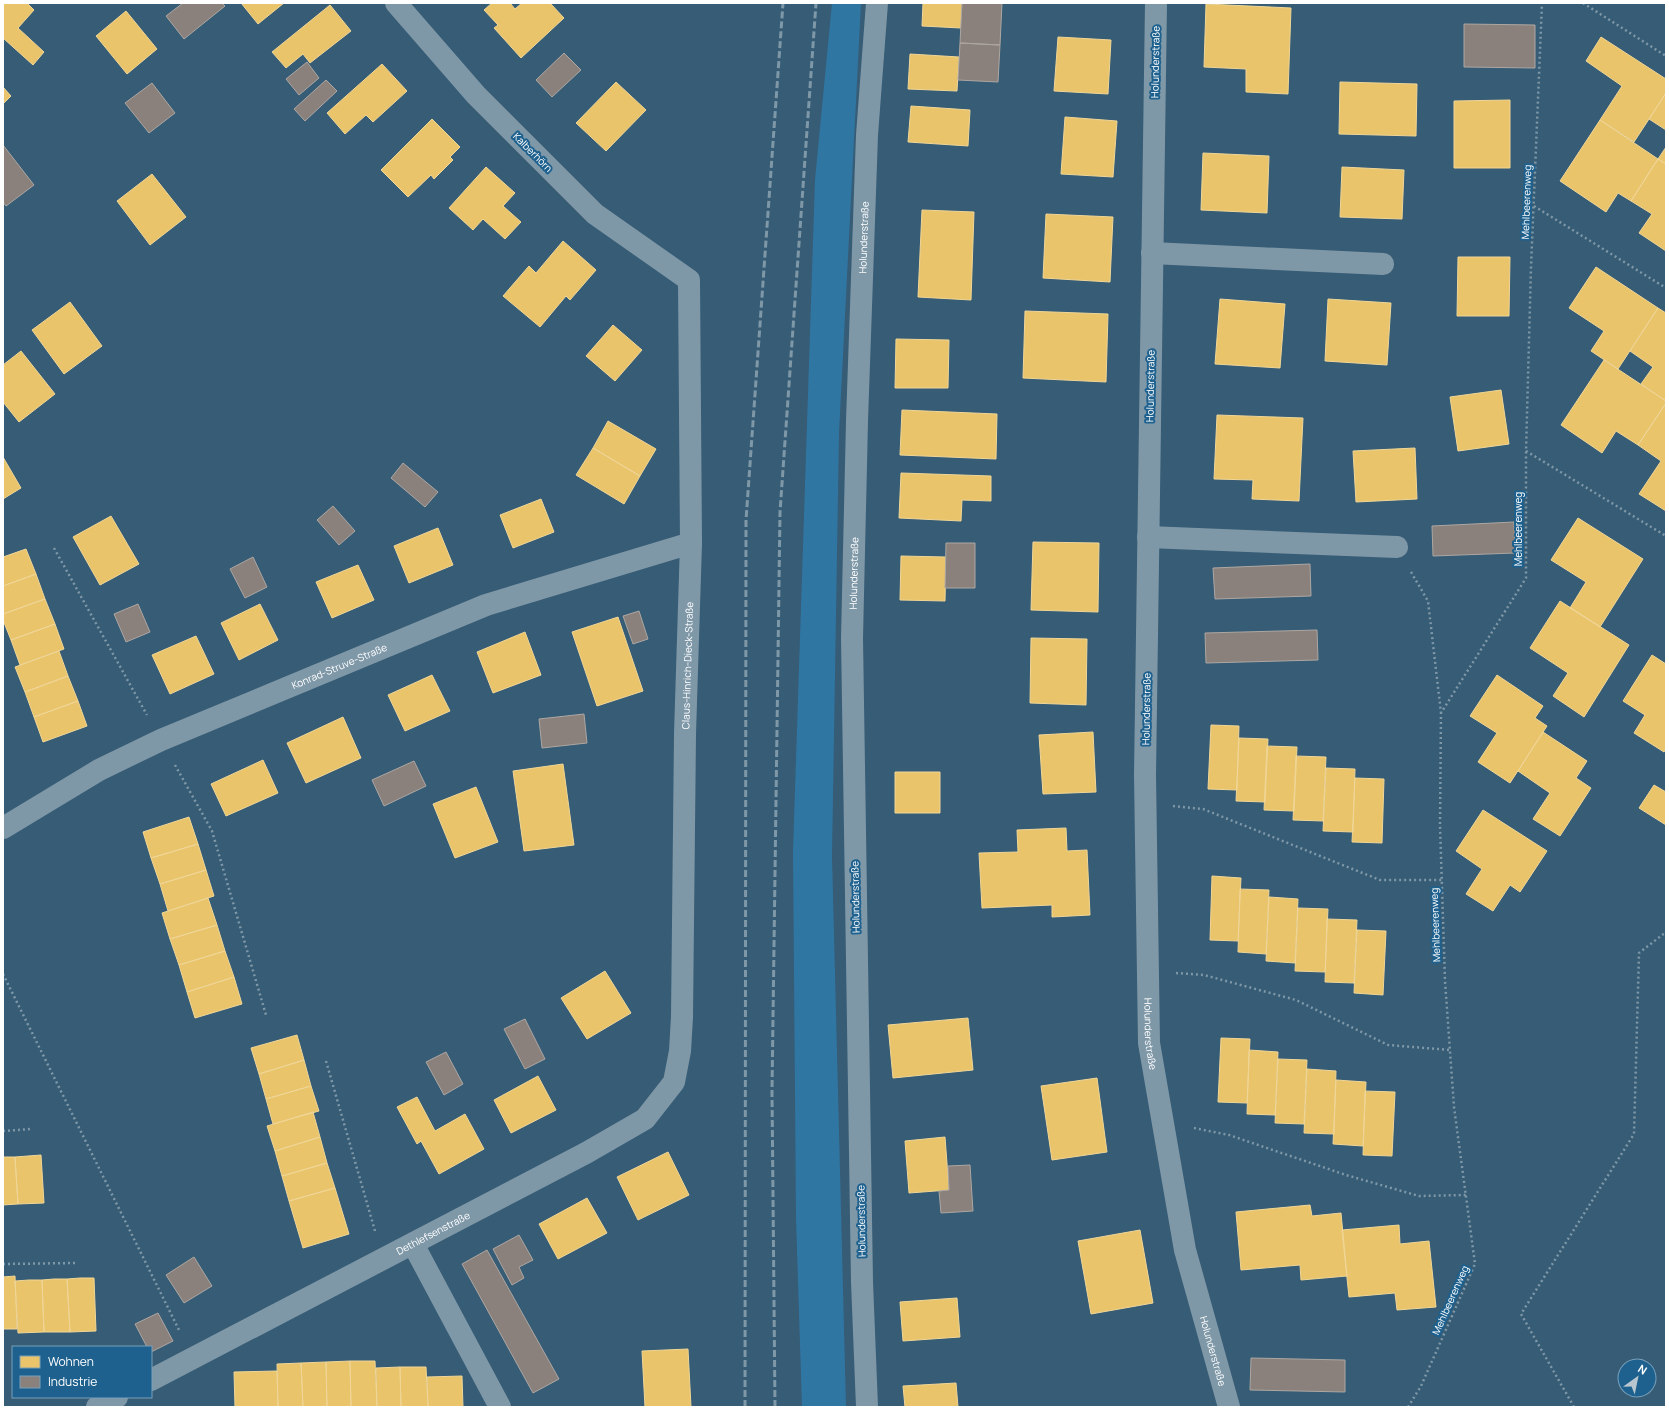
<svg xmlns="http://www.w3.org/2000/svg" width="1669" height="1410" font-family="Manrope,sans-serif">
<style>
.green{fill:#3076a3}
.homes{fill:#e9c46a;stroke:#f0d697}
.industry{fill:#8a817c;stroke:#ada7a3}
.lines{fill:none;stroke-linecap:round;stroke-linejoin:round}
.path{stroke:#7f98a8;stroke-width:2.5;stroke-dasharray:2 3;stroke-linecap:butt}
.minor{stroke:#7f98a8;stroke-width:22}
.rail{stroke:#7f98a8;stroke-width:3;stroke-dasharray:7 3;stroke-linecap:butt}
.labels{text-anchor:middle;dominant-baseline:central;stroke-width:4;stroke-linejoin:round;paint-order:stroke}
.street-label{font-size:10px;fill:#fff;stroke:#1e618e}
</style>
<rect width="100%" height="100%" fill="#375c75"/>
<path class="green" d="M832,3H861L839,433L832,856L846,1407H802L796,1218L793,851L815,180Z"/>
<path class="homes" d="M3,3H27L34,10L18,28L44,52L33,65L3,38Z
M241,3H284L258,24Z
M492,3H510L515,9L522,3H550L564,18L521,58L494,28L498,25L484,10Z
M923,3H962L961,28L922,26Z
M1206,4L1291,8L1288,94L1246,92V69L1204,67Z
M330,5L351,31L310,63L303,54L286,68L272,52Z
M126,11L157,49L127,74L96,36Z
M1058,37L1111,40L1108,94L1054,91Z
M1601,37L1666,79V93L1634,142L1600,120L1622,86L1586,61Z
M910,54L959,57L957,91L908,89Z
M382,64L407,91L373,122L366,115L345,134L327,113Z
M616,82L646,110L606,151L576,123Z
M1340,82L1417,84L1416,136L1339,134Z
M3,87L11,96L3,104Z
M1666,93V130L1649,119Z
M1510,100V168H1454V101Z
M911,106L970,110L968,146L908,142Z
M1065,117L1117,121L1113,177L1061,174Z
M432,119L460,147L450,157L453,160L434,179L431,175L408,197L381,170Z
M1600,120L1658,159L1631,201L1618,193L1606,212L1560,181Z
M1666,147V164L1658,159Z
M1203,153L1269,156L1267,213L1201,210Z
M1658,159L1666,164V251L1639,233L1652,214L1631,201Z
M486,167L515,193L503,206L521,222L505,239L483,219L473,230L449,208Z
M1342,167L1404,170L1402,219L1340,217Z
M152,174L186,217L150,245L117,201Z
M922,210L974,212L971,300L918,297Z
M1046,214L1113,217L1110,282L1043,278Z
M563,241L596,270L570,300L566,296L540,327L503,296L529,266L536,273Z
M1458,257H1510L1509,316H1457Z
M1596,267L1658,308L1618,369L1591,351L1604,331L1569,308Z
M1220,299L1285,304L1280,368L1215,364Z
M1328,299L1391,303L1387,365L1325,361Z
M70,302L102,346L64,374L32,330Z
M1658,308L1666,313V401L1641,384L1653,367L1630,351Z
M1025,311L1108,314L1106,382L1023,378Z
M613,325L642,350L615,381L586,356Z
M896,339L949,340L948,388H895Z
M21,351L55,394L19,422L3,402V365Z
M1604,360L1666,401V403L1638,445L1616,431L1602,453L1561,425Z
M1501,390L1509,444L1458,451L1450,397Z
M1666,403V511L1639,494L1661,461L1638,445Z
M902,410L997,414L996,459L900,455Z
M1217,415L1303,418L1299,501L1252,499L1253,480L1214,479Z
M608,421L656,449L640,476L593,448Z
M593,448L640,476L624,504L576,475Z
M1415,448L1417,499L1356,502L1353,451Z
M3,457L21,488L3,499Z
M901,473L991,476V501L962,500L961,521L899,518Z
M541,499L554,532L513,548L500,515Z
M111,516L139,564L100,585L73,537Z
M1578,518L1643,559L1600,627L1570,608L1586,582L1551,560Z
M438,528L453,565L409,583L394,546Z
M1033,542L1099,543L1098,612L1031,610Z
M26,549L36,574L3,586V557Z
M901,556L946,557L945,601L900,600Z
M358,565L374,600L332,618L316,582Z
M36,574L45,599L3,614V586Z
M45,599L55,624L11,640L3,620V614Z
M1560,601L1629,645L1584,717L1553,696L1568,673L1530,648Z
M260,604L278,640L239,660L221,623Z
M618,617L643,691L597,706L572,632Z
M55,624L64,649L20,665L11,640Z
M525,632L541,675L493,693L477,652Z
M196,636L214,674L170,694L152,655Z
M1031,638L1087,639L1086,705L1030,703Z
M59,651L68,676L25,692L15,667Z
M1652,655L1666,664V748L1664,752L1634,733L1645,715L1623,701Z
M432,675L450,711L405,731L388,695Z
M1497,675L1543,706L1535,718L1547,726L1510,783L1478,762L1497,733L1470,716Z
M68,676L78,701L34,717L25,692Z
M78,701L87,726L43,742L34,717Z
M343,717L361,758L306,783L287,743Z
M1211,725L1239,726L1237,790L1208,789Z
M1093,732L1096,792L1043,794L1039,735Z
M1543,732L1587,761L1576,778L1591,788L1560,836L1533,819L1550,793L1518,771Z
M1239,738L1268,739L1265,802L1236,801Z
M1267,746L1297,747L1294,811L1264,810Z
M1296,756L1326,757L1323,821L1293,820Z
M263,760L278,793L226,816L211,784Z
M563,764L574,845L524,851L513,771Z
M1326,768L1355,769L1353,832L1323,831Z
M895,772H940V813H895Z
M1355,778L1384,779L1382,843L1352,842Z
M1654,785L1666,792V825L1639,808Z
M476,787L498,842L455,858L433,804Z
M1483,810L1547,851L1520,892L1510,885L1493,911L1466,894L1482,869L1456,851Z
M189,817L198,844L151,858L143,832Z
M1066,828L1067,851L1087,850L1090,915L1052,917V905L982,908L979,853L1018,852L1017,830Z
M198,844L206,870L160,884L151,858Z
M206,870L214,896L168,911L160,884Z
M1212,876L1241,878L1238,941L1210,940Z
M1240,889L1269,890L1266,954L1238,952Z
M1269,897L1298,899L1295,963L1266,961Z
M208,898L217,925L170,939L162,913Z
M1298,908L1328,909L1325,972L1295,971Z
M1327,919L1357,920L1354,983L1325,982Z
M217,925L225,951L179,965L170,939Z
M1357,930L1386,931L1383,995L1354,993Z
M225,951L234,977L187,992L179,965Z
M605,971L631,1013L587,1039L561,998Z
M234,977L242,1004L195,1018L187,992Z
M968,1018L973,1070L893,1078L888,1025Z
M297,1035L304,1060L259,1074L251,1048Z
M1221,1038L1250,1039L1247,1103L1218,1102Z
M1249,1050L1278,1052L1275,1115L1247,1114Z
M1278,1059L1307,1060L1304,1124L1275,1123Z
M304,1060L311,1086L266,1099L259,1074Z
M1307,1069L1336,1071L1334,1134L1304,1133Z
M538,1076L556,1110L511,1133L494,1100Z
M1097,1078L1107,1152L1052,1160L1041,1086Z
M1336,1080L1366,1082L1363,1146L1333,1144Z
M311,1086L319,1111L273,1124L266,1099Z
M1365,1091L1395,1092L1392,1156L1363,1155Z
M417,1097L435,1131L465,1114L484,1149L439,1174L421,1141L417,1144L397,1107Z
M313,1112L320,1137L275,1151L267,1126Z
M320,1137L327,1163L282,1176L275,1151Z
M945,1137L949,1190L909,1193L905,1141Z
M668,1152L689,1195L638,1220L617,1177Z
M41,1155L44,1203L18,1204L15,1157Z
M3,1157H15L18,1204L3,1205Z
M327,1163L335,1188L289,1201L282,1176Z
M335,1188L349,1234L303,1248L289,1201Z
M587,1198L607,1233L558,1259L539,1224Z
M1310,1205L1312,1216L1341,1213L1347,1276L1301,1280L1300,1265L1241,1270L1236,1212Z
M1399,1225L1400,1244L1429,1241L1436,1307L1397,1310L1395,1293L1349,1297L1342,1230Z
M1140,1230L1153,1303L1091,1314L1078,1241Z
M15,1276L17,1329H3V1277Z
M80,1278H94L96,1331L70,1332L67,1279Z
M54,1279H67L70,1332H44L42,1280Z
M29,1280H42L44,1332L18,1333L15,1281Z
M957,1298L960,1337L903,1341L900,1302Z
M688,1349L691,1407H645L642,1351Z
M350,1361H375L377,1407H351Z
M350,1361L351,1407H327L326,1362Z
M326,1362L327,1407H303L301,1363Z
M301,1363L303,1407H278L277,1364Z
M400,1367H426L428,1407H401Z
M400,1367L401,1407H377L376,1368Z
M277,1371L278,1407H235L234,1372Z
M462,1376L463,1407H428L427,1377Z
M956,1383L958,1407H905L903,1386Z"/>
<path class="industry" d="M183,3H222L225,6L184,39L166,16Z
M962,3H1002L1000,45L960,43Z
M1464,24L1535,25V68L1464,67Z
M960,43L1000,45L998,82L958,80Z
M564,53L581,70L552,97L536,80Z
M307,62L319,78L299,95L286,79Z
M326,80L337,91L305,121L294,109Z
M152,83L175,113L149,133L125,103Z
M3,145L34,185L6,206L3,202Z
M403,463L438,492L425,507L391,478Z
M333,506L355,531L339,545L317,520Z
M1514,522L1515,553L1433,556L1432,526Z
M946,543H975V588H945Z
M253,557L267,587L245,598L230,569Z
M1310,564L1311,596L1215,599L1213,568Z
M138,604L150,632L126,642L114,614Z
M639,611L648,639L633,644L623,616Z
M1317,630L1318,660L1206,663L1205,633Z
M584,714L587,743L542,748L539,719Z
M414,761L426,786L384,806L372,780Z
M525,1019L545,1059L525,1069L504,1029Z
M446,1052L463,1084L444,1095L426,1062Z
M970,1165L973,1211L941,1213L939,1191L949,1190L948,1166Z
M519,1235L533,1260L519,1267L524,1278L512,1285L493,1249Z
M487,1250L559,1379L533,1393L462,1264Z
M194,1257L212,1286L184,1303L166,1275Z
M158,1313L173,1341L151,1352V1347H147L135,1324Z
M1251,1358L1345,1360V1392L1250,1390Z"/>
<g class="lines">
<path class="path" d="M1583,3L1666,56
M1534,206L1666,288
M1526,451L1666,536
M54,548L147,715
M1411,572L1428,601L1441,713
M175,765L212,831L266,1015
M1173,806L1203,809L1380,880H1442
M1176,973L1204,975L1296,1000L1388,1045L1450,1050
M3,974L180,1332
M326,1061L375,1231
M1194,1128L1229,1135L1346,1175L1419,1196L1466,1195
M3,1131L31,1129
M3,1264L77,1263
M1408,1407L1421,1386L1475,1264L1454,1107L1445,981L1440,825L1441,713L1526,578V451L1531,267L1542,3
M1574,1407L1521,1314L1634,1134L1639,953L1666,932"/>
<g class="minor">
<path id="s1" d="M1156,3L1145,775L1149,1043L1185,1250L1229,1407"/>
<path d="M1152,253L1383,264"/>
<path d="M1148,537L1397,547"/>
<path id="s2" d="M3,828L99,770L161,740L486,605L691,543"/>
<path d="M413,1244L500,1407"/>
<path id="s3" d="M151,1380L586,1153L645,1119L674,1082L680,1051L682,1017L685,734L691,543L689,280L595,214L476,95L396,3"/>
<path d="M97,1407L117,1397"/>
<path id="s4" d="M867,1407L862,1282L852,638L857,421L867,135L877,3"/>
</g>
<path class="rail" d="M745,1407L746,520L783,3
M775,1407L772,1091L780,512L816,3"/>
</g>
<g class="labels">
<g class="street-label">
<text transform="translate(1155 62) rotate(-89)">Holunderstraße</text>
<text transform="translate(533 152) rotate(45)">Kalberhörn</text>
<text transform="translate(1526 202) rotate(-88)">Mehlbeerenweg</text>
<text stroke="none"><textPath href="#s4" startOffset="1170">Holunderstraße</textPath></text>
<text transform="translate(1150 386) rotate(-89)">Holunderstraße</text>
<text transform="translate(1518 529) rotate(-90)">Mehlbeerenweg</text>
<text stroke="none"><textPath href="#s4" startOffset="834">Holunderstraße</textPath></text>
<text stroke="none"><textPath href="#s2" startOffset="374">Konrad-Struve-Straße</textPath></text>
<text stroke="none"><textPath href="#s3" startOffset="1023">Claus-Hinrich-Dieck-Straße</textPath></text>
<text transform="translate(1146 709) rotate(-89)">Holunderstraße</text>
<text transform="translate(855 897) rotate(-91)">Holunderstraße</text>
<text transform="translate(1435 925) rotate(-92)">Mehlbeerenweg</text>
<text stroke="none"><textPath href="#s1" startOffset="1031">Holunderstraße</textPath></text>
<text transform="translate(861 1221) rotate(-91)">Holunderstraße</text>
<text stroke="none"><textPath href="#s3" startOffset="318">Dethlefsenstraße</textPath></text>
<text transform="translate(1450 1300) rotate(-66)">Mehlbeerenweg</text>
<text stroke="none"><textPath href="#s1" startOffset="1355">Holunderstraße</textPath></text>
</g>
</g>
<rect width="1669" height="1410" fill="none" stroke="#ffffff" stroke-width="8"/>
<rect x="12" y="1346" width="140" height="52" fill="#1e618e" stroke="#78a0bb"/>
<rect x="20" y="1356" width="20" height="12" fill="#e9c46a" stroke="#78a0bb"/>
<text x="48" y="1366" font-size="12" fill="#ffffff">Wohnen</text>
<rect x="20" y="1376" width="20" height="12" fill="#8a817c" stroke="#78a0bb"/>
<text x="48" y="1386" font-size="12" fill="#ffffff">Industrie</text>
<g transform="translate(1637 1378) rotate(33)"><circle r="19" fill="#1e618e" stroke="#78a0bb"/>
<path d="M0-3L7 15L0 10L-7 15Z" fill="#b9c6cf"/>
<text y="-6" font-size="11" font-weight="bold" text-anchor="middle" fill="#ffffff">N</text>
</g>
</svg>
